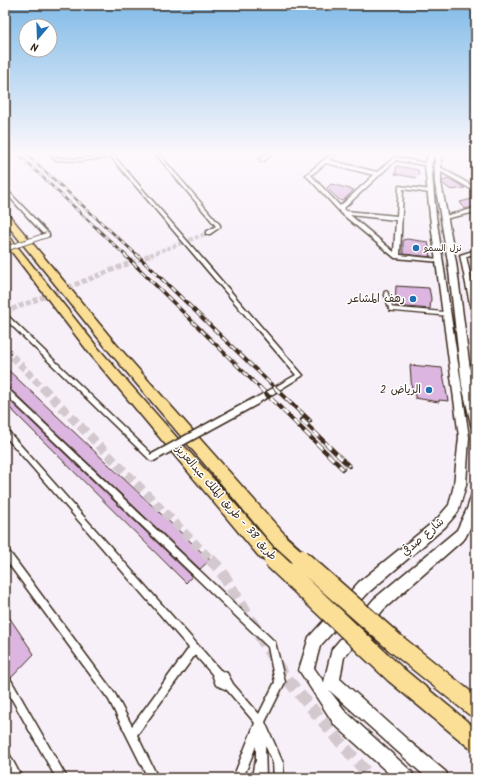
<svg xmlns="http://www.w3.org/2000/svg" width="481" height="783" font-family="Kalam,'Playpen Sans Arabic',sans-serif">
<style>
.building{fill:#dcb6e0;stroke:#3b2a1e}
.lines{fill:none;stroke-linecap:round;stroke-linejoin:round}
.pedestrian-tunnel-far1{stroke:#d2c8cd;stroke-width:4;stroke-dasharray:4 2;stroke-linecap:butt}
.pedestrian-tunnel{stroke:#d2c8cd;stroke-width:5;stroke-dasharray:5 2.5;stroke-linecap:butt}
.minor-tunnel-far2{stroke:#d2c8cd;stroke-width:7;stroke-dasharray:7 3.5;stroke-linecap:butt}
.minor-tunnel-far1{stroke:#d2c8cd;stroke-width:9;stroke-dasharray:9 4.5;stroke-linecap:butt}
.minor-tunnel{stroke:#d2c8cd;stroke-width:12;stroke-dasharray:12 6;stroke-linecap:butt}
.service-casing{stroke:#3b2a1e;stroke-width:6}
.pedestrian-casing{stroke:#3b2a1e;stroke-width:3}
.minor-casing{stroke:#3b2a1e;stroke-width:3}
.tertiary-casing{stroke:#3b2a1e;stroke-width:3}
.primary-casing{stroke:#3b2a1e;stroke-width:3}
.service{stroke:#fff;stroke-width:3.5}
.pedestrian{fill:#fff;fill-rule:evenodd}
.minor{fill:#fff;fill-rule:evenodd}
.tertiary{fill:#fff;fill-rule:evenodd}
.primary{fill:#fbdf96;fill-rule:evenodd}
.rail-far2-casing{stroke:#3b2a1e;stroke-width:2.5}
.rail-far1-casing{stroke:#3b2a1e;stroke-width:3.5}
.rail-casing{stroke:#3b2a1e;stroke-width:4.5}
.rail-far2{stroke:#fff;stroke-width:1.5;stroke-dasharray:5;stroke-linecap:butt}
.rail-far1{stroke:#fff;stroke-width:2;stroke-dasharray:6;stroke-linecap:butt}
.rail{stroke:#fff;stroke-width:3;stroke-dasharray:8;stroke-linecap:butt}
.pedestrian-bridge-far1-casing{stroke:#3b2a1e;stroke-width:6;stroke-linecap:butt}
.pedestrian-bridge-casing{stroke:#3b2a1e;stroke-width:10;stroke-linecap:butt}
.primary-bridge-far1-casing{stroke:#3b2a1e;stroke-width:18;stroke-linecap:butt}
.primary-bridge-casing{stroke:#3b2a1e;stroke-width:22;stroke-linecap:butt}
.pedestrian-bridge-far1{stroke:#fff;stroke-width:4}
.pedestrian-bridge{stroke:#fff;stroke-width:7}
.primary-bridge-far1{stroke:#fbdf96;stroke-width:14}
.primary-bridge{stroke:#fbdf96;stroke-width:19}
.poi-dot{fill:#1f6fb2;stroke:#fff;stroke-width:1.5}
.labels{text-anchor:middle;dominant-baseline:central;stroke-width:3;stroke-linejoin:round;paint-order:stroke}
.far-poi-label{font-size:9px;fill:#3b2a1e;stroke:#fff;text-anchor:start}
.poi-label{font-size:11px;fill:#3b2a1e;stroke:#fff;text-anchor:end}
.street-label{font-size:11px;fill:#3b2a1e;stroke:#fff}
</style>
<rect width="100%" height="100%" fill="#f8f0f9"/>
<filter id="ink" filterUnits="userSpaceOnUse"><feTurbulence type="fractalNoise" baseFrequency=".025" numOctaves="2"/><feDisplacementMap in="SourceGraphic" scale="8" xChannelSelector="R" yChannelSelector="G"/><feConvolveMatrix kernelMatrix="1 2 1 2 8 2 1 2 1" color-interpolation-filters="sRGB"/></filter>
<g filter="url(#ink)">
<path class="building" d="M397,166L418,170L419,175L416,178L395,174Z
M450,179L465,188L451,190L442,183V181Z
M331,184L354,190L343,201L339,200L327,188Z
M476,198V206L469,208L465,209L460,202Z
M407,239L428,242L431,257L403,254V240Z
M396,286L429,288L431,298L430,309L395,306Z
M410,365L442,368L448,401L439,400V402L415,398V395L412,393Z
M5,367L210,560L200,569L8,387L5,386Z
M5,396L192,576L186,583L5,403Z
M5,611L34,654L11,678L9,674L5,673Z"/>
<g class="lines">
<path class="pedestrian-tunnel-far1" d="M150,255L208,233"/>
<path class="pedestrian-tunnel" d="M5,312L153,254"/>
<path class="minor-tunnel-far2" d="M5,349L43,388"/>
<path class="minor-tunnel-far1" d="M42,387L211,560"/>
<path class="minor-tunnel" d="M210,559L220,569L282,673L371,778"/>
<defs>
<path id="service" d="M386,293L391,309L447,314"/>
<path id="pedestrian" d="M48,153H52L57,158L80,159L113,155L302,374L303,375L302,376L258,403H254L253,401L254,399L296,375L111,157L80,161L56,160Z
M155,153H158L220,225V227L210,234H206V232L216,226Z
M5,189H6L49,234V236H45L5,192Z
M5,314L7,315L154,456L155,458L154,460L152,461L150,460L5,319Z
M5,388H7L275,642L285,682L265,722L283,763L284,778H274L273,763L265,745L266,778H252L254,765L256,761V746L243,778H233L255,723L227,690L216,685L212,674L195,655L137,735L158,778H148L109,700L5,559V549L8,550L115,694L132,726L189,648L5,436V429L7,430L220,670L227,673L233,684L259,714L275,682L268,647L5,394Z
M5,674L8,675L67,778H56L5,687Z
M5,750L8,752L22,778H12L5,765Z"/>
<path id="minor" d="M267,153H273L264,161H260V159Z
M332,153H337L329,160L377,172L395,157L430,164V166H428L396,160L343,209L346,211L397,216L399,186L432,190L433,191L430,193L403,189L400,255L439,259L442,261L441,262L395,258L342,214L306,175ZM326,163L374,175L340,206L311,175ZM350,215L396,220L394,252Z
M436,167H440L476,188V192L436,169Z
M476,208V212L444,219L441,217Z
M476,250V254L466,256L476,302V320L473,318L460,255Z"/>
<path id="tertiary" d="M429,153H435L431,165L436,216L469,437L466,485L458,512L445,527L369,592L320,646L314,668L326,685L324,682L332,649L374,599L457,530L467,509L472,494L476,493V516L465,538L384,609L344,657L340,679L409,741L446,772L448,778H427L329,690L346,712L412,772L414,778H394L334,724L299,670L309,637L359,582L437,519L449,505L454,485L459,437L430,216L425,165Z
M435,153H441V183L456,262L472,385L476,402V428L472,427L471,424L462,385L448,262L435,183Z"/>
<path id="primary" d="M5,213L8,214L116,344L286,536L288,541L286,546L280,549L274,546L108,350L5,222Z
M5,234L8,235L98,348L273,547L275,553L273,559L267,561L261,559L90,354L5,243Z"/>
</defs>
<use href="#service" class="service-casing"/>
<use href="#pedestrian" class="pedestrian-casing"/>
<use href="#minor" class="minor-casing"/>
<use href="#tertiary" class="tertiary-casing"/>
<use href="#primary" class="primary-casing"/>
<use href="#service" class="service"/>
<use href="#pedestrian" class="pedestrian"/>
<use href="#minor" class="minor"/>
<use href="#tertiary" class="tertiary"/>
<use href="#primary" class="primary"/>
<defs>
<path id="rail-far2" d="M17,153L125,255
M26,154L137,255"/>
<path id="rail-far1" d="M124,254L260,388
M136,254L275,388"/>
<path id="rail" d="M259,387L343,469
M274,387L310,421
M302,420L349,466"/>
</defs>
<use href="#rail-far2" class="rail-far2-casing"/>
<use href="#rail-far1" class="rail-far1-casing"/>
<use href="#rail" class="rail-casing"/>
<use href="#rail-far2" class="rail-far2"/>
<use href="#rail-far1" class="rail-far1"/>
<use href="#rail" class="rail"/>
<defs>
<path id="pedestrian-bridge-far1" d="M5,249L47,235"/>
<path id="pedestrian-bridge" d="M152,458L256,401"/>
<path id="primary-bridge-far1" d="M280,541L301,560
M267,553L274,560"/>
<path id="primary-bridge" d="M273,559L395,674L476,741
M300,559L395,643L476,708"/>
</defs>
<use href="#pedestrian-bridge-far1" class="pedestrian-bridge-far1-casing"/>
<use href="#pedestrian-bridge" class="pedestrian-bridge-casing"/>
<use href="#primary-bridge-far1" class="primary-bridge-far1-casing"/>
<use href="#primary-bridge" class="primary-bridge-casing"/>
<use href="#pedestrian-bridge-far1" class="pedestrian-bridge-far1"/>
<use href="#pedestrian-bridge" class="pedestrian-bridge"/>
<use href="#primary-bridge-far1" class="primary-bridge-far1"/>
<use href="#primary-bridge" class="primary-bridge"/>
</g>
</g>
<linearGradient id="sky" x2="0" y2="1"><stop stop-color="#81bbe8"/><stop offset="0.58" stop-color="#fcf8fc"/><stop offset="1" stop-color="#fcf8fc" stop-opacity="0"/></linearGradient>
<rect width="481" height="263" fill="url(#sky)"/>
<g class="poi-dot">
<circle cx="416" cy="248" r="4"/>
<circle cx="413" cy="299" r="4"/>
<circle cx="429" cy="390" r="4"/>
</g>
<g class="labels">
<g class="far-poi-label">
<text x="424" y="248">نزل السمو</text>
</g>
<g class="poi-label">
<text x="405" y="299">رهف المشاعر</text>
<text x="421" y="390">الرياض 2</text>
</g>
<g class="street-label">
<text transform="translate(226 503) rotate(49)">طريق 38 - طريق الملك عبدالعزيز</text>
<text transform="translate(423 537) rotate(-41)">شارع صدقي</text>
</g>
</g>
<rect width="481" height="783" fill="none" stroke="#fff" stroke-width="20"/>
<rect x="10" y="10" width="461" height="763" fill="none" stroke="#3b2a1e" stroke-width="1.5" filter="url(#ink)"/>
<g transform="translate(38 38) rotate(199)"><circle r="19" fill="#ffffff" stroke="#b1aaa5"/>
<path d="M0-3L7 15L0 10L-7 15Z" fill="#1f6fb2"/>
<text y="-6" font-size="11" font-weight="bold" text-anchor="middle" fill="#3b2a1e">N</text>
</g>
</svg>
